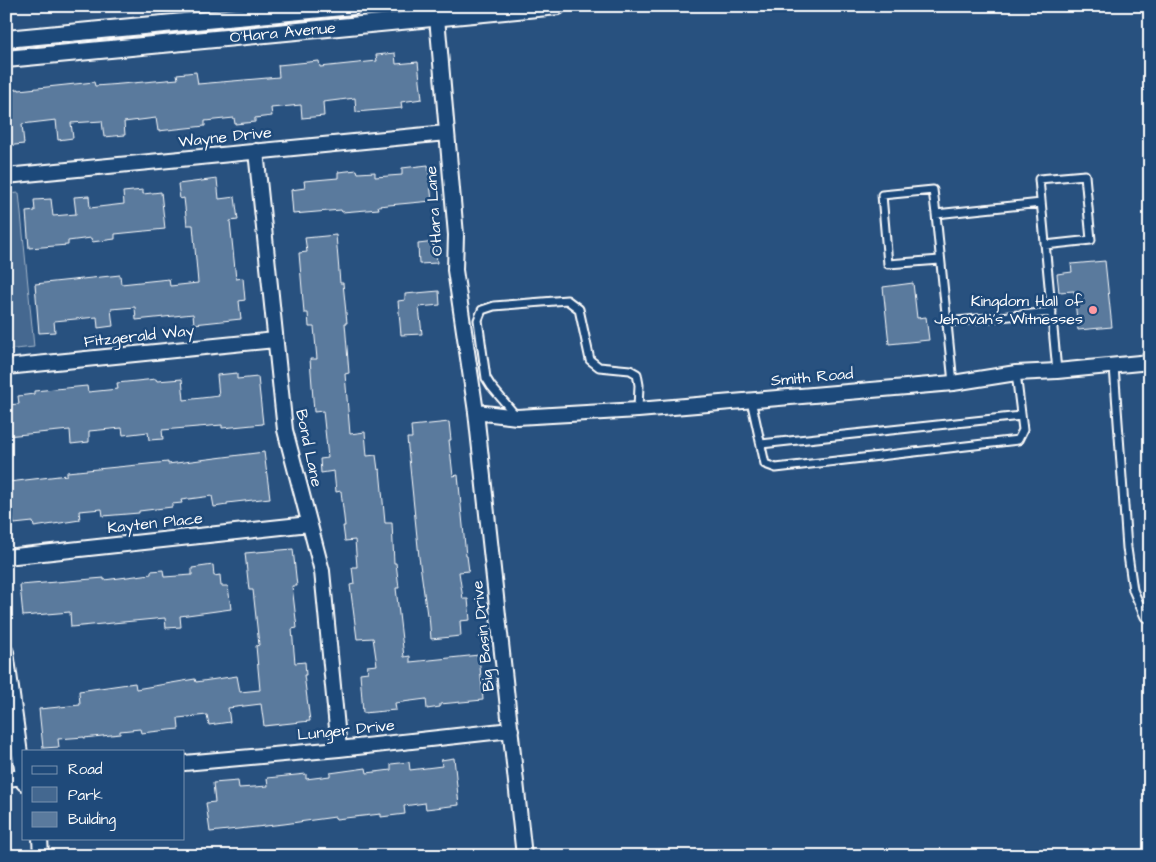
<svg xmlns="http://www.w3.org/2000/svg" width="1156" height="862" font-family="'Architects Daughter',sans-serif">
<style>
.green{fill:#446890;stroke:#a2b4c8}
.building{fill:#5a7a9d;stroke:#fff}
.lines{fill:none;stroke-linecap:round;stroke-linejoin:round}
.service-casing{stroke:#fff;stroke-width:11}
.minor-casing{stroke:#fff;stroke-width:18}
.tertiary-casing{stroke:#fff;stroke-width:20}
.service{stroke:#1f4a7a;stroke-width:7}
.minor{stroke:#1f4a7a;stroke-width:14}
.tertiary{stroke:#1f4a7a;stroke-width:16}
.poi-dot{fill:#ff9aa2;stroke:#1f4a7a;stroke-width:2}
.labels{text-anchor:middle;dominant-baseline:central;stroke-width:5;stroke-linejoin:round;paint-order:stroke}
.street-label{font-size:16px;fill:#fff;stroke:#1f4a7a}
.poi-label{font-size:16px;fill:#fff;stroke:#1f4a7a;text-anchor:end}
</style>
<rect width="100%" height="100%" fill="#28517f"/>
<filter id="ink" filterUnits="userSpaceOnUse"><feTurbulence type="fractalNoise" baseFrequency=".02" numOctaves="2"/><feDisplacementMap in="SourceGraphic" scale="10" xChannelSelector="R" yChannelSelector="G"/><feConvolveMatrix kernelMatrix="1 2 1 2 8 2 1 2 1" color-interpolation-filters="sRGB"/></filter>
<g filter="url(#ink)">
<path class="green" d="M19,193L34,347L6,350V194Z"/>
<path class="building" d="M395,53L396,64L418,62L422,99L401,102L402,108L356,112L355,98L323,102L324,116L302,118L301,105L271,108L272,116L255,118V122L235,124L234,118L205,121V126L158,131L156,118L124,122L125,135L104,137L102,121L71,123L73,138L58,140L56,120L22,124L24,144L6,146V90L19,89V90L94,82L95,86L121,84L178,79L177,74L196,72L198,84L279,77L278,65L319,61L320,67L377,61L376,55Z
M428,165L432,201L378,206L379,209L342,212L341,210L293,214L291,190L305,188L304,181L338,178V172L357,170L358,173L375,172V177L402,175V168Z
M217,179L219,199L235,197L238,220L230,221L236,279L243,278L245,300L239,301L241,319L194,324L193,314L136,320L135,307L111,309L113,326L98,328L97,317L54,321L55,332L39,333L35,284L120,275L121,284L169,279L170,286L198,283L193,225H187L184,198L180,199L178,184Z
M143,190V194L161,192L165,229L115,234V239L92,242L91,238L68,241V245L29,248L26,212L35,211L34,200L51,199L53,216L76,214L74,197L89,196L90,208L124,204L123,192Z
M336,235L340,283H343L347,323H345L349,373L345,374L350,434L365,432L367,456L376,455L378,470L380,469L385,523H392L394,563H396L399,588H396L404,657L410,656V662L479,655L483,700L440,704V707L427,709L426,699L395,703L396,710L363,713L360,673L368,672L367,666L377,665L373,638L357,639L350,585L354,584L352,567H357L355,540L345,541L343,526H345L341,491L336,492L334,471L321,473L320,459L328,458L323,411L314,412L310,359H317L314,327H309L308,313H304L299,253L307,252L305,238Z
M435,242L437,263L419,264L418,244Z
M1105,261L1112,327L1078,330L1074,291L1059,292L1057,274L1072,272L1071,264Z
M913,283L917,318L926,317L929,340L889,344L883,287Z
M439,291L440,305L419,307L422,334L401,335L398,301L405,300V294Z
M237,373V379L258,377L263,424L222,428V425L162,430L163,439L149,440L148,432L123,435L122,428L89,431V442L71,444L70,430L6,436V405L19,404L18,396L34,394V391L87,386L88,392L118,389L117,383L156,379L157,381L182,379L184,400L219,396L217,375Z
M449,422L451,440H449L453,476L458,475L466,556H467L469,571L459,572L463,599H468L470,620L460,621L461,636L431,639L429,615H427L419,557L407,438H412L411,426Z
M264,452L270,498L227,503V505L214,507L212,496L181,500L182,503L172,504V507L139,511V513L103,516L102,509L79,511L80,520L34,527L33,522L14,524L9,482L67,475V472L168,462V464Z
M293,549L297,586H292L297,628L292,629L295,663L305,662L306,675H304L310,721L264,726L261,704L228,708L230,722L209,725L207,715L178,718L179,729L141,733L140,729L120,731V734L84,738V737L58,739L59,747L43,748L39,709L80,705L79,691L135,683L136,689L195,679L196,682L237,676L240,692L260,690L256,646L259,645L253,590H249L245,553Z
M213,565L214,576L220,575L221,586H228L231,609L180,616L181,627L166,628L165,618L71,627L70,612L23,616L20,585L104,578V580L151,574V571L163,570L164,577L192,575V568Z
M454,758L459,805L426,809L425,803L404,806L405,814L381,817V814L336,819L335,817L284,824L210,832L206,803L215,802L213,783L238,781L239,788L268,786L267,778L306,774V779L330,776V773L366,768L367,773L391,770V764L409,762L410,770L442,766L441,760Z"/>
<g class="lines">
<defs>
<path id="service" d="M936,214L933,190L882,195L888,264L940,260
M1045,245L1091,240L1085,175L1039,179L1057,371
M946,322L1052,312
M1114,366L1127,548L1133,590L1145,617L1150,619
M953,383L936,214L1041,203
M751,400L765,464L776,468L1018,440L1023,430L1016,373
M517,417L491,386L486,378L478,320L482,310L494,306L567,300L579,309L590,360L599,367L630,370L637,374L639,385L638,410
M761,444L1021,416"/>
<path id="minor" d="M436,6L456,235L455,270L476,412L524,856
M256,151L285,430L322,571L339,749
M6,176L446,133
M6,367L275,340
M476,412L517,417L638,410L953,383L1016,373L1057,371L1150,362
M6,557L309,524
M6,652L24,783
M184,763L339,749L511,730
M6,779L24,777
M40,838L41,856"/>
<g id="tertiary">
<path d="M6,39L353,6"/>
<path id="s1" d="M6,59L558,6"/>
</g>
</defs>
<use href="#service" class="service-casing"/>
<use href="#minor" class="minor-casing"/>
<use href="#tertiary" class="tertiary-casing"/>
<use href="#service" class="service"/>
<use href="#minor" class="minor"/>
<use href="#tertiary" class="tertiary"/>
</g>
</g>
<circle class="poi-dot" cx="1093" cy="310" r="5"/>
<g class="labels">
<g class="street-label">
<text stroke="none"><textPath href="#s1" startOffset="278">O'Hara Avenue</textPath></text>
<text transform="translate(225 137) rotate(-6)">Wayne Drive</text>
<text transform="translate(434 211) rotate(-94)">O'Hara Lane</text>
<text transform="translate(139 336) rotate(-6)">Fitzgerald Way</text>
<text transform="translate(812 377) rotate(-5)">Smith Road</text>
<text transform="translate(309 448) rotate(78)">Bond Lane</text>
<text transform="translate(155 523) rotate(-6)">Kayten Place</text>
<text transform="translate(483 636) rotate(-96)">Big Basin Drive</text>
<text transform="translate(346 730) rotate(-6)">Lunger Drive</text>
</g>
<g class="poi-label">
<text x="1083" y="301">Kingdom Hall of<tspan x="1083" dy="18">Jehovah's Witnesses</tspan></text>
</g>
</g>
<rect width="1156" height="862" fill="none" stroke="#1f4a7a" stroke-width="25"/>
<rect x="12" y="12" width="1131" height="837" fill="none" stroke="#fff" stroke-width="2" filter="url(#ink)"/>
<rect x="22" y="750" width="162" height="90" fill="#1f4a7a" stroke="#7992af"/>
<rect x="32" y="766" width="25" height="8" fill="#1f4a7a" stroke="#7992af"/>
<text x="68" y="774" font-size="15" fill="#ffffff">Road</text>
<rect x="32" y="787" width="25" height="15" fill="#446890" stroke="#7992af"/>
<text x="68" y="800" font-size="15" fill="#ffffff">Park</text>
<rect x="32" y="812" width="25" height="15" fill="#5a7a9d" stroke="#7992af"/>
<text x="68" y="824" font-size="15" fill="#ffffff">Building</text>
</svg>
